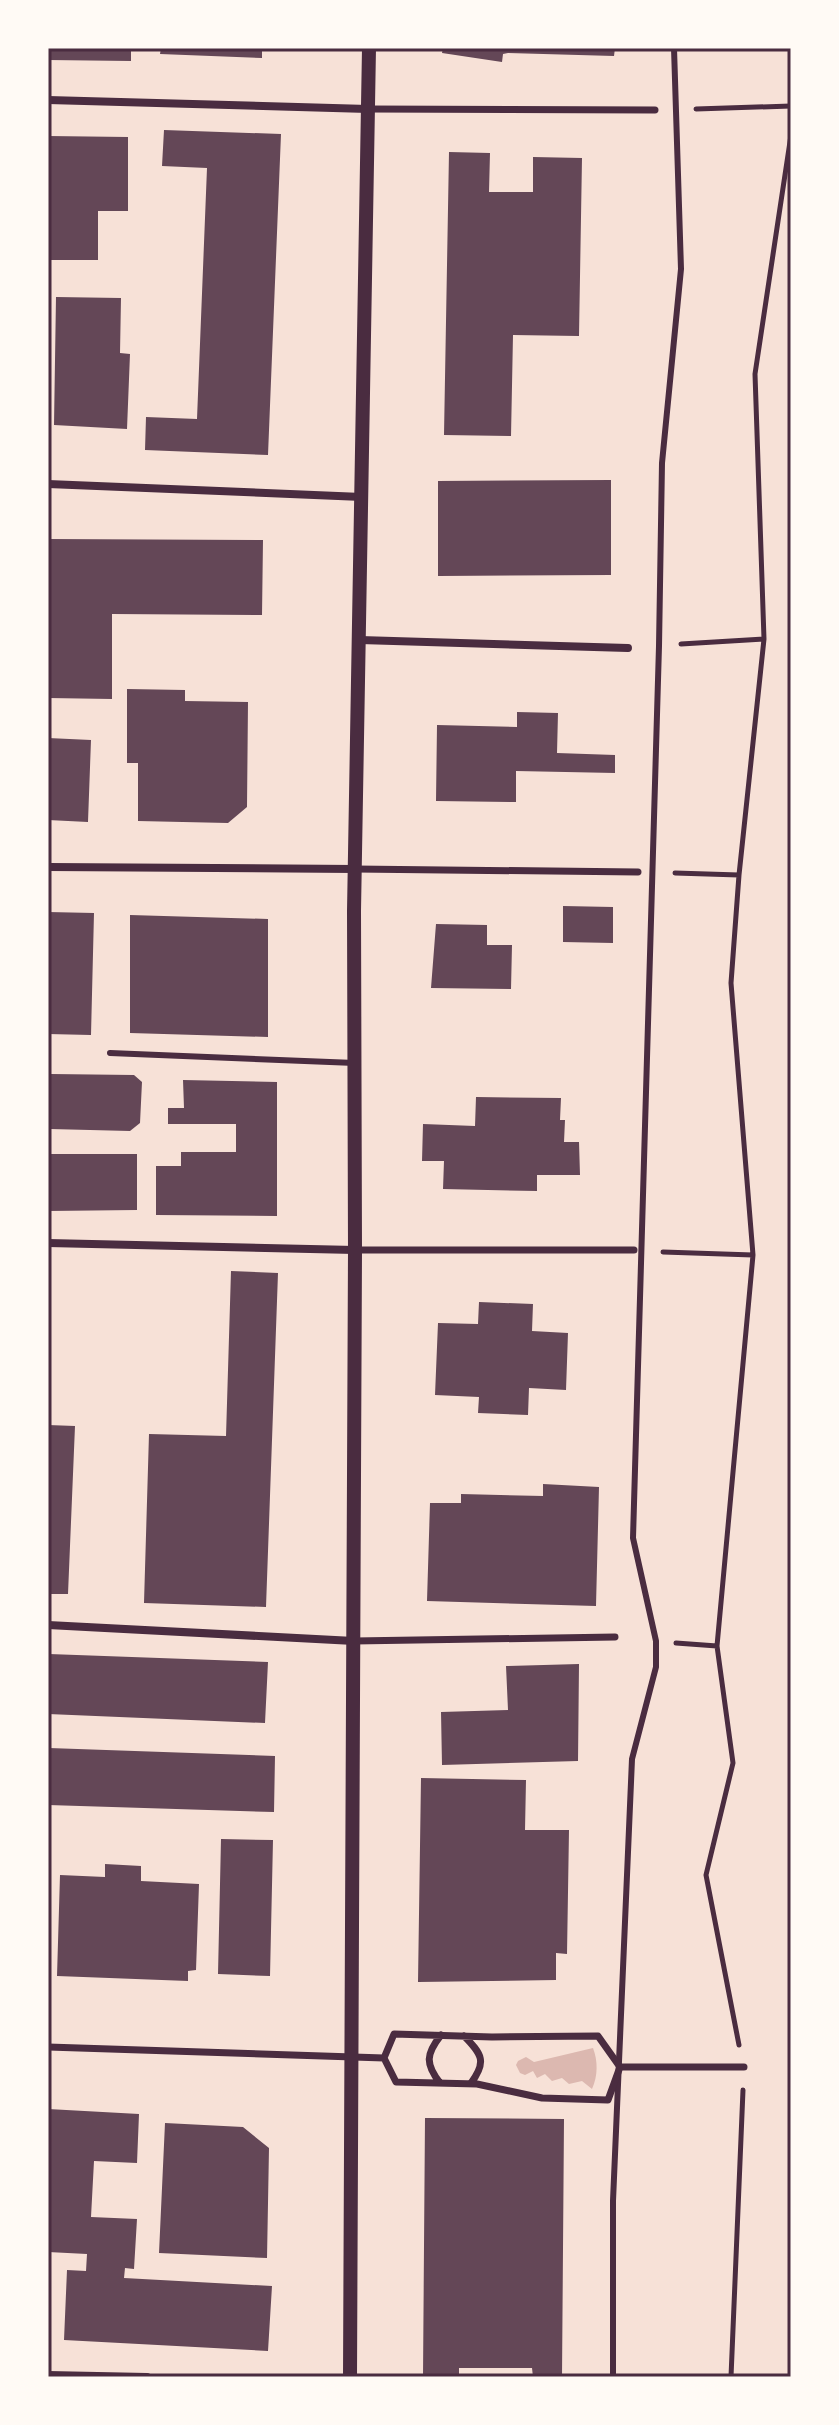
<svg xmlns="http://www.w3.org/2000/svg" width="839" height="2425" font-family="Georgia,serif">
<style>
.water{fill:#dcb8b0}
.building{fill:#644757}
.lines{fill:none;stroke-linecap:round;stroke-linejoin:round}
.path{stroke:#4a2c40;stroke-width:5}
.service{stroke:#4a2c40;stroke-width:6}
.pedestrian{stroke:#4a2c40;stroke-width:7}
.minor{stroke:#4a2c40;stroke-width:8}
.tertiary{stroke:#4a2c40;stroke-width:14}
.neatline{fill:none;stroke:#4a2c40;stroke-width:3}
</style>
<rect width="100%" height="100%" fill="#f7e1d7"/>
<path class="water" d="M593,2048C598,2061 598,2076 592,2089L582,2081L569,2084L562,2078L552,2081L545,2074L537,2078L533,2071L525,2075L520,2073L516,2065L518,2061L526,2057L534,2062Z"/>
<path class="building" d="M48,48H131V61L48,60Z
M161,48H262V58L160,54Z
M443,48H615L614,56L508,53L503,54L502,62L442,53Z
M164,130L281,134L268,455L145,450L146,417L197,419L207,168L162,166Z
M48,136L128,137V211H98V260H48Z
M449,152L490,153L489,192H533V157L582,158L579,336L513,335L511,436L444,435Z
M56,297L121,298L120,353L130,354L127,429L54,425Z
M611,480V575L438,576V481Z
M48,539L263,540L262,615L112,614V699L48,698Z
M127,689L185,690V701L248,702L247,807L228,823L138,821V763H127Z
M517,712L558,713L557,753L615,755V773L516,771V802L436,801L437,725L517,727Z
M48,738L91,740L88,822L48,820Z
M563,906L613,907V943L563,942Z
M48,912L94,913L91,1035L48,1034Z
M130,915L268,919V1037L130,1033Z
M436,924L487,925V945H512L511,989L431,988Z
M51,1074L134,1075L142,1082L140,1123L130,1131L50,1129L48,1127V1077Z
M183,1080L277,1082V1216L156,1215V1166H181V1152H236V1124H168V1108H184Z
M476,1097L561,1098L560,1120H565L564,1142H579L580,1175H537V1191L443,1189L444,1161H422L423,1124L475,1126Z
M48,1154H137V1210L48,1211Z
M231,1271L278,1273L266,1607L144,1603L149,1434L226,1436Z
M479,1302L533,1304L532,1331L568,1333L566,1390L529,1388L528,1415L478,1413L479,1397L435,1395L438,1323L478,1324Z
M48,1425L75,1426L68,1594H48Z
M543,1484L599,1487L596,1606L427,1601L430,1503H461V1494L543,1496Z
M49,1654L268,1662L265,1723L48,1714Z
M579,1664L578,1761L442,1765L441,1712L508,1710L506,1666Z
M49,1748L275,1756L274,1812L48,1805Z
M421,1778L526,1780L525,1830H569L567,1954L556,1953V1980L418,1982Z
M221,1839L273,1840L270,1976L218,1974Z
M105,1864L141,1866V1881L199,1884L196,1970L188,1971V1981L57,1976L60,1875L105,1877Z
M48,2109L139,2114L137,2163L94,2161L91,2217L137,2219L134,2269L125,2268L124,2278L272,2286L268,2351L64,2340L67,2270L86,2271L87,2254L48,2252Z
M425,2118L564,2119L562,2377H533L532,2368H459V2377H423Z
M165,2123L243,2127L269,2148L267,2258L159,2253Z"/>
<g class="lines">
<path class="path" d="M696,109L791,106
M681,644L764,639
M675,873L739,875
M663,1252L753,1255
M676,1643L717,1646
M739,2045L706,1875L733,1763L717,1646L753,1255L731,983L739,875L764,639L755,374L791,135
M731,2377L743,2090"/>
<path class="service" d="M110,1053L355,1063
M613,2377V2201L632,1759L656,1667V1641L633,1538L659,646L662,463L681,269L674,48"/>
<path class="pedestrian" d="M368,109L655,110
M355,869L638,872
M355,1250H634
M354,1641L615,1637
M464,2036C482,2054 487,2062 471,2083
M48,2047L384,2058L396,2082L477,2084L542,2098L608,2100L620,2067H744
M384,2058L394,2034L492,2037L598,2036L620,2067
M440,2083C425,2064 426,2054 441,2035"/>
<path class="minor" d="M48,100L368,109
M48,484L362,497
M360,640L628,648
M48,867L355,869
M48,1243L355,1250
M48,1625L354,1641
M48,2375L147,2377"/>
<path class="tertiary" d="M350,2377L355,1250L354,911L369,48"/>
</g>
<rect width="839" height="2425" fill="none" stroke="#fffaf5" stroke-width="100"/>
<rect x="50" y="50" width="739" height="2325" class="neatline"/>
</svg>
